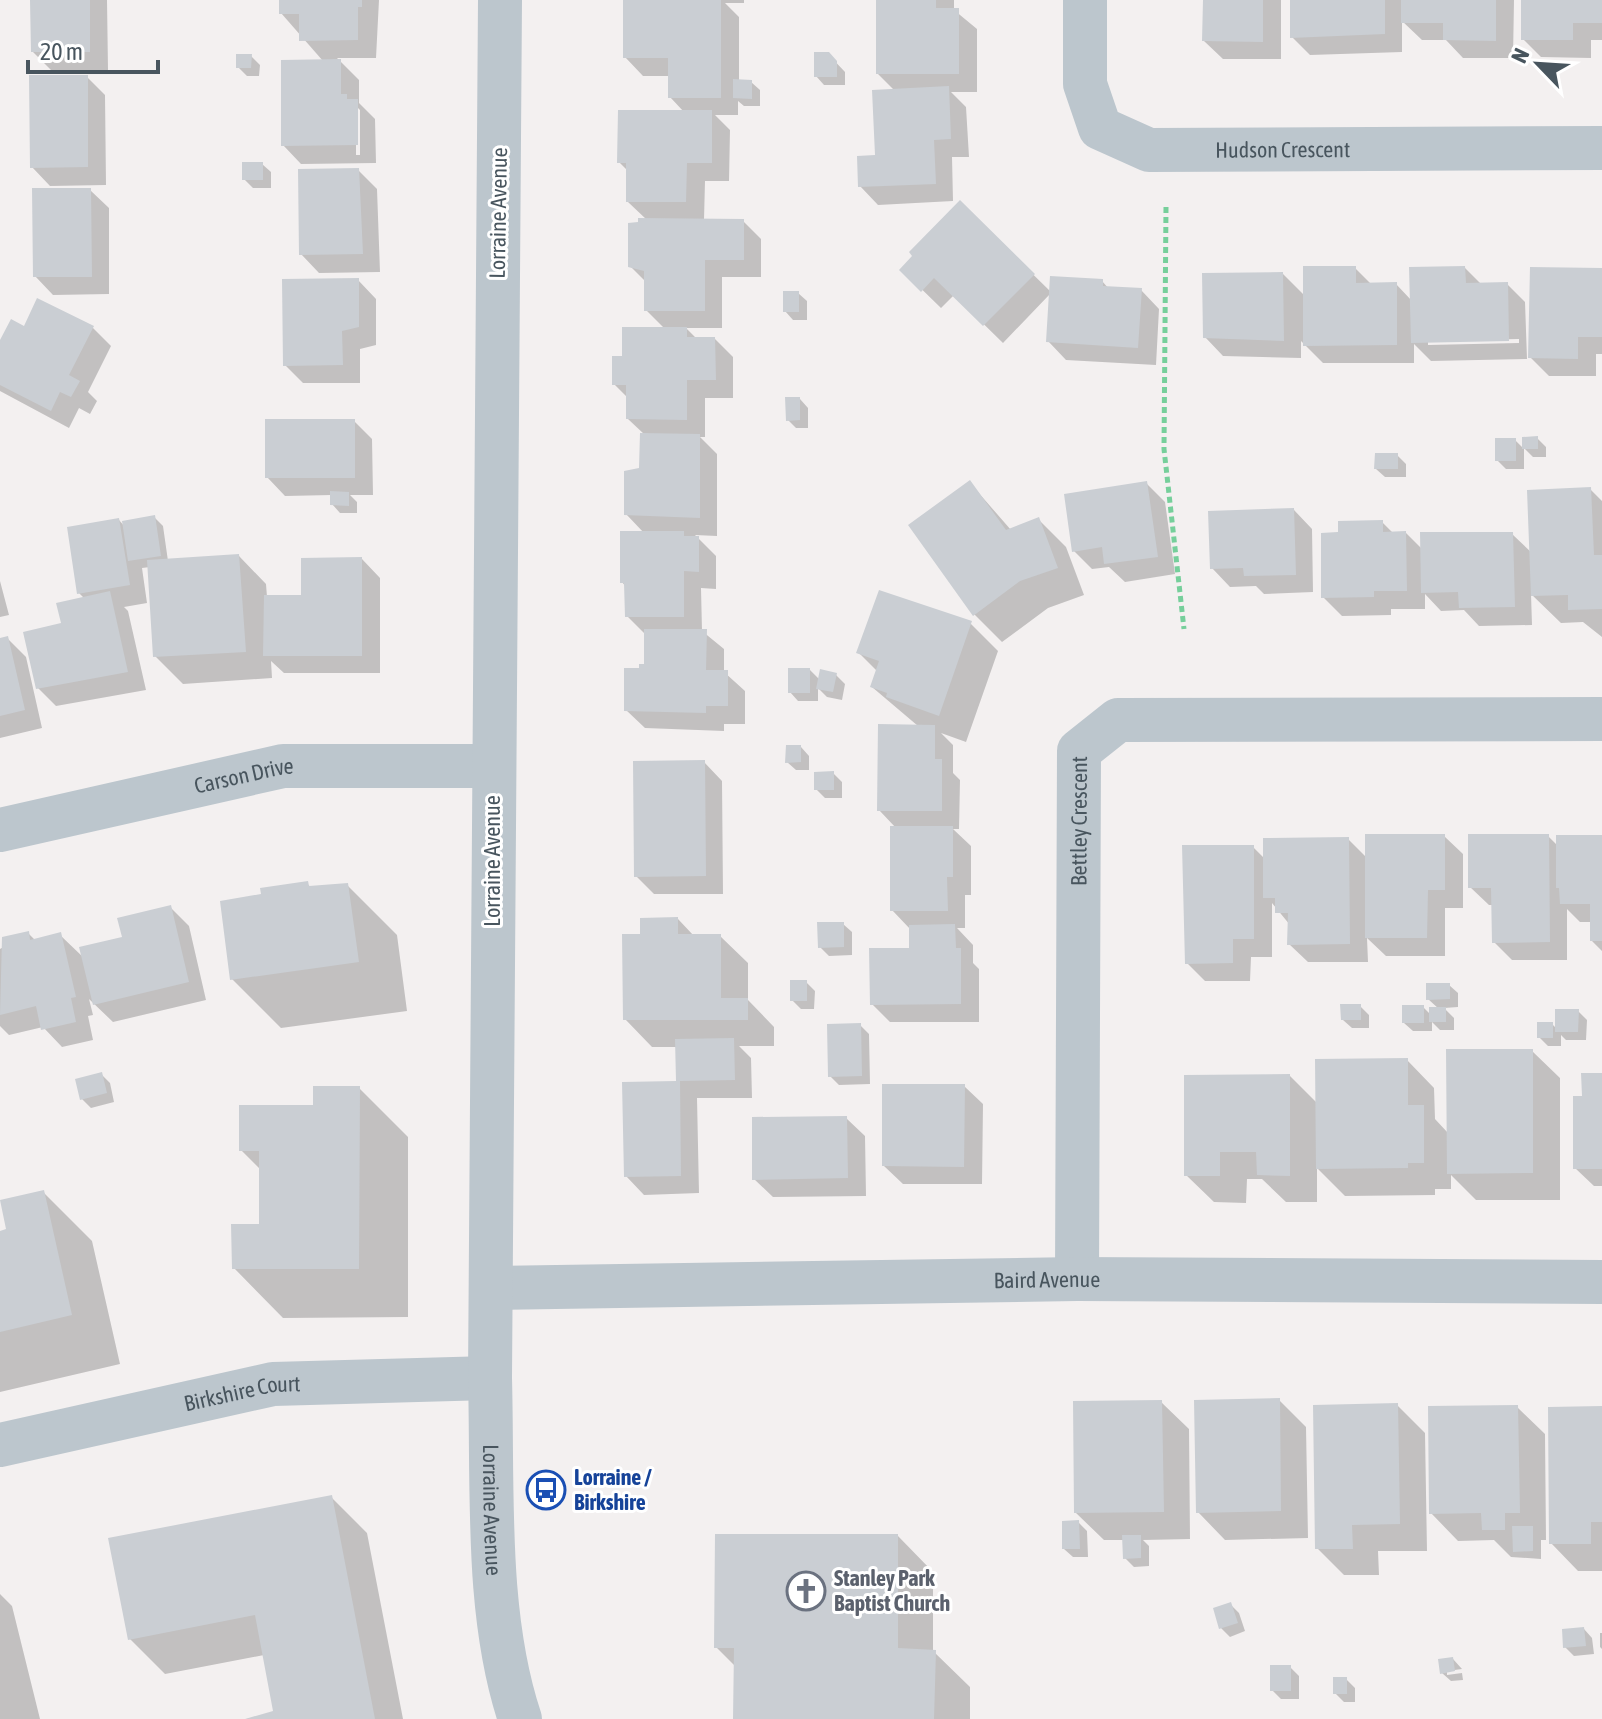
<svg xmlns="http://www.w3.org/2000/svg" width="1602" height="1719" font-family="'Asap Condensed',sans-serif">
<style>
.shadow{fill:#0003;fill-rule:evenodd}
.building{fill:#caced3}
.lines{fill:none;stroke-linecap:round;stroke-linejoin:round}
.path{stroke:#76cf9b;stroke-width:5;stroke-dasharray:6 4;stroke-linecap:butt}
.minor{stroke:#bcc6cd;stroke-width:44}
.tertiary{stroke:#bcc6cd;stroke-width:44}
.labels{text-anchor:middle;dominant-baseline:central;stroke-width:6;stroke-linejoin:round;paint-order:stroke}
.street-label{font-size:22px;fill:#48555e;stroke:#fff}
.transit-label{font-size:22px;font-weight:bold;fill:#164399;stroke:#fff;text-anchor:start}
.worship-label{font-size:22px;font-weight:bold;fill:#5b616d;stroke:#fff;text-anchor:start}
</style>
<rect width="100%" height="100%" fill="#f3f0f0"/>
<path class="shadow" d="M32,0H107L108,70H51L33,52Z
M281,0H379L376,58H337L359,80V103L375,119L376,163L301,164L283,145L323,61L281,13ZM356,106L360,110V155H356Z
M625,0H744V3H725L739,17V81L751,82L760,90V106H744L738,101V115H715L730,130L729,181H705L704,220L743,221L761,239V277H722V328H686L697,339H715L733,357V398H705V437H700L717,454V536L695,535L716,556V589L701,588L702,631L724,649V672L745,691V724H724V731L645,728L626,710L646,666V635L627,616L626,587L622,582L644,533L626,514L641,469L645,435L628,419V398L614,384L624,358L665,329L646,310V282L630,266L647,220L628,202V171L619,162L684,112L670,97V76H643L625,57Z
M878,0H954V10L977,29V92H951L966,107L969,157H952L953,201L878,205L860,186L877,157L895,91L878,74Z
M1205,0H1281V59H1223L1204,41Z
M1292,0H1514L1513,58H1463L1446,40H1422L1402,21V52L1310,55L1292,37Z
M1523,0H1602V40H1591V58L1541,57L1523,39Z
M828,54L845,72V85H824L816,76Z
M251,56L260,65L259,76H247L238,67Z
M87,77L105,95L106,185L50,186L32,167Z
M262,164L271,172V188H253L244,179Z
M358,170L377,189L380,272L319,273L301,254Z
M90,190L109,208V294L53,295L35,276Z
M960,203L1051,292L1102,281L1109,289L1141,290L1159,309L1156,365L1066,360L1048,341L1050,294L1003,343L954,295L941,308L902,270Z
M1355,268L1372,285L1396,284L1412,301L1465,268L1482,285L1507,284L1525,302L1527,359L1431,361L1414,344V363H1323L1301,341V358L1223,356L1205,337L1283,274L1305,296ZM1519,339V343L1428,345V341Z
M1602,270V354H1596V376H1549L1530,357Z
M358,280L376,299V345L360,349V383H303L285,365Z
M798,293L807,301V320H793L785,311Z
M93,328L111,346L88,392L97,401L90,414L79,408L69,428L0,391V344L24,329Z
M800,399L808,408V428H796L788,420Z
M354,421L372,439L373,495H350L357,502V513H340L332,504V495L285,496L267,477Z
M1537,438L1546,447V457H1533L1524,448Z
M1515,440L1524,449V469H1506L1497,460Z
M1397,455L1406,464V477H1385L1376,469Z
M970,483L1011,530L1039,520L1066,547L1084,595L1048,608L1002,642L974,614Z
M1146,483L1165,502L1175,574L1125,582L1109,567L1092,569L1074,551Z
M1590,489L1602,501V637L1583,622L1561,623L1531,594L1532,625L1479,626L1464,610L1441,611L1425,594V609H1391V615L1342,616L1323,597L1340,534L1382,522L1393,533H1406L1422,549L1512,534L1532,553Z
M1294,510L1312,529L1313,592L1264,594L1256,586L1230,587L1212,568Z
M155,518L163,526L168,561L239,556L266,584L267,597H303L362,559L380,578V673H284L271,661L272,678L183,684L155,656L150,567L142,568L147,603L124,607L128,611L146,690L56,706L38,688L63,625L85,599L79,593L119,520L125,527Z
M0,581L9,615L0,617Z
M970,623L998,651L966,742L941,733L953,745V773L960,780L959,829H953L971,846V895H965V928H957L973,945V963L979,969V1022H890L872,1004L911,950V930L892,910L896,828L879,810L918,726L872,687L877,671L859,653Z
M7,638L26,657L42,728L0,738V640Z
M810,670L820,680L836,675L845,684L842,700L827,697L818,688V701H798L790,692Z
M801,747L809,756V770H796L787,762Z
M704,762L722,781L723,894H654L636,876Z
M833,773L842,782V798H825L816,789Z
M1444,836L1463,854V908H1445V956H1386L1367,938L1368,962H1308L1289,944L1290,925L1272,903V957H1251L1250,981H1205L1187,963L1253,847L1265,859L1348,839L1367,858Z
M1548,836L1558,846L1602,837V951L1592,941V922H1580L1567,909V960H1512L1494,942V905H1489L1470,887Z
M307,884L312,888L347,885L397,935L407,1011L281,1028L232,979L263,895Z
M170,907L189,926L206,1000L113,1022L89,999L93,1015L88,1016L93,1040L62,1047L43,1027L9,1035L0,1026V949L28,933L35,940L60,935L84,958L124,939Z
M678,919L694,936H720L748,963V1000L774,1027V1046H739L751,1058L752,1098H697L699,1193L644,1195L626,1176L678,1083L677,1047H652L625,1019L642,936Z
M843,924L852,932V955L829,956L820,947Z
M806,982L815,991L814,1009H801L792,1000Z
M1449,985L1458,993V1007L1444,1008L1454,1018V1030H1440L1432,1022V1031H1413L1404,1023L1423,1007L1431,1015L1439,1009L1428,999Z
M1360,1006L1369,1015V1028H1352L1343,1020Z
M1578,1011L1587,1020L1586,1040H1566L1561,1035V1046H1548L1539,1037L1552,1024L1557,1029Z
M860,1025L869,1034L870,1084L839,1085L830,1076Z
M1532,1051L1560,1078V1200H1476L1451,1175V1189H1435V1195L1345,1196L1317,1168V1202H1286L1262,1179H1247L1246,1203L1214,1202L1186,1175L1290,1076L1318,1104L1407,1060L1434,1088L1435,1119L1448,1133Z
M101,1074L110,1083L114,1102L91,1108L82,1099Z
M1602,1075V1186H1594L1575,1168L1584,1098Z
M964,1086L983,1104L982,1184H903L884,1166Z
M359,1088L408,1137V1317L283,1318L234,1268L261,1226V1170L241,1150L315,1107Z
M846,1118L865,1136L866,1196L773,1197L754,1179Z
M43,1192L92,1241L120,1364L0,1392V1233L9,1231Z
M1279,1400L1306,1427L1308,1538L1225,1540L1198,1512Z
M1161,1402L1189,1429L1190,1539L1143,1540L1149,1546V1566L1134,1567L1125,1558L1124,1540H1104L1076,1513Z
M1397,1405L1425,1433L1427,1551H1378L1379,1575H1344L1317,1548Z
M1517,1407L1545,1434L1546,1540H1541V1559L1511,1557L1494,1540L1458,1541L1431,1513Z
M1602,1408V1571H1578L1551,1543Z
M331,1497L367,1533L403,1719H247L275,1712L264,1655L165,1674L130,1639Z
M1078,1522L1087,1531L1088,1557H1073L1064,1549Z
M898,1536L933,1572V1651L970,1687V1719H735L736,1667L716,1647Z
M0,1594L12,1606L40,1719H0Z
M1230,1604L1239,1613L1245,1631L1230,1637L1221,1628Z
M1584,1629L1592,1638L1594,1654L1574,1656L1565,1647Z
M1600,1633H1602V1649L1600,1647Z
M1453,1659L1462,1669L1447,1671V1675L1462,1673L1463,1680L1451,1681L1442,1673Z
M1290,1667L1299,1676V1699H1281L1272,1690Z
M1346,1679L1355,1688V1702H1344L1335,1693Z"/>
<path class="building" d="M30,0H90V52H31Z
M279,0H362V7H358V40L299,41V14H279Z
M623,0H721V98H668V58H623Z
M876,0H936V8H959V74H876Z
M1203,0H1263V42L1202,41Z
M1290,0H1385V34L1290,38Z
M1401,0H1496V41L1443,40V23H1401Z
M1521,0H1602V23H1573V40H1521Z
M814,52H829L837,61V77H814Z
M236,54H252L251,68H236Z
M341,59V94H347V99H358V145L281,146V60Z
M29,75H88V167L30,168Z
M733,79L752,80V99L733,98Z
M949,86L951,139L934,140L936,184L858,187L857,156L875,155L872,90Z
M618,110H712V163H687L686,202H626V163H617Z
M242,162H263V180H242Z
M359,168L363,254L299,255L298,169Z
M32,188H91L92,277H33Z
M960,200L1035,274L983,326L934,278L921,292L899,270L912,256L909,252Z
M638,218L744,219V260H705V311H644V271L628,267V223L638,222Z
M1303,266H1356V283L1397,282V345L1303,346Z
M1465,266L1466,283L1508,282L1509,341L1411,343L1409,267Z
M1530,267L1602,268V337H1578V359L1528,358Z
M1283,272L1284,341L1203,338L1202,273Z
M1050,276L1103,279V286L1142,288L1138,348L1046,342Z
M359,278V327L342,331L343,365L283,366L282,279Z
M783,291H799V312H783Z
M37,298L94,326L69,375L80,381L71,397L60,392L51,411L0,385V340L11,319L24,326Z
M622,327H687V337H715L716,380H687V420L626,419V385H612V356H622Z
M785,397H800V420L786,421Z
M265,419H355V478H265Z
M640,433L700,434V518L624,515V471L639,468Z
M1538,436V449H1522V437Z
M1495,438H1516V461H1495Z
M1375,453H1398V469H1374Z
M970,480L1006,530L1039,517L1058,568L1020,581L973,616L908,525Z
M1147,481L1158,557L1104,564L1102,547L1072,552L1064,494Z
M1591,487L1594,555H1602V609L1568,610V595L1531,596L1527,490Z
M330,491L349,492V506L330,505Z
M1294,508L1296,575L1244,576L1243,568L1210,569L1208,511Z
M155,515L161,556L128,561L122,521Z
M119,518L130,585L77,594L67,527Z
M1383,520V532L1406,531L1407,591H1374V597L1321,598V533L1338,532V521Z
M620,531H684V536H699V572L684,571V617H625L624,583H620Z
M1420,532H1513L1515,607L1459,608L1458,592L1421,593Z
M239,554L246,652L153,657L147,560Z
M362,557V656H263L264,595H301V558Z
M879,590L972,621L939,716L886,697L887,693L870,687L879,661L856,653Z
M110,591L128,672L36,689L23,632L61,623L56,603Z
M644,629H707L706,670H728V706H706V713L624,711V668H639V664H644Z
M8,636L25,710L0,716V638Z
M788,668H810V693H788Z
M820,669L837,673L833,692L816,689Z
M878,724L935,725V759H942V811H877Z
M786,745H801V762L785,763Z
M705,760L706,876L634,877L633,761Z
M834,771V790H814V772Z
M890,826H953V877H947L948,911H890Z
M1365,834H1445V890H1428L1427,938H1365Z
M1468,834H1549L1550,942L1492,943L1491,888H1468Z
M1556,835H1602V941H1590V904H1560L1559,888H1556Z
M1349,837L1350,944L1287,945L1288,913H1275V898H1263V838Z
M1182,845H1254V939H1233V963L1185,964Z
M308,881L309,886L348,883L359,962L230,980L220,901L261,894L260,888Z
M171,905L189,982L93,1005L79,947L122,937L117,918Z
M678,917V934H721V998H748V1020H623L622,934H640V918Z
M817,922H844V947L818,948Z
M955,924L956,948H961V1004L870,1005L869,948H909V925Z
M29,931L30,940L61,932L76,997L71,998L76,1022L41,1030L36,1006L0,1015L2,937Z
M790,980H807V1001H790Z
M1426,983H1450V999L1426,1000Z
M1340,1004H1361V1020H1341Z
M1402,1005H1424V1023H1402Z
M1429,1007H1446V1022H1429Z
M1555,1009H1579L1578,1032H1555Z
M1537,1022H1553V1038H1537Z
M861,1023L862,1076L828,1077L827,1024Z
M734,1038L735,1080L680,1081L681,1176L624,1177L622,1082L676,1081L675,1039Z
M1446,1049H1533V1173L1447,1174Z
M1408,1058V1105H1424V1163H1408V1168L1316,1169L1315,1059Z
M102,1072L107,1093L80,1100L75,1079Z
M1581,1073H1602V1169H1573V1096H1582Z
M1290,1074V1176L1257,1175L1256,1152H1220V1176H1184V1075Z
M882,1084H965L964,1167L882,1166Z
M313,1086H360L359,1269H232L231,1224H259V1151H239V1105H313Z
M847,1116L848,1178L752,1180V1117Z
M44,1190L72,1315L0,1332V1231L6,1229L0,1200Z
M1280,1398L1281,1511L1196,1513L1194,1400Z
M1162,1400L1164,1512L1074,1513L1073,1401Z
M1398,1403L1400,1524L1352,1525L1353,1549H1315L1313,1405Z
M1518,1405L1520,1513H1505V1530H1482L1481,1513L1429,1514L1428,1406Z
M1602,1406V1522H1591V1544H1549L1548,1407Z
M332,1495L375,1719H245L273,1711L255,1615L128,1640L108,1538Z
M1079,1520L1080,1549H1062V1521Z
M1512,1526H1533V1551L1513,1552Z
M715,1534H898V1648L936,1650L934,1719H733L734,1648H714Z
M1122,1535H1141V1558L1123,1559Z
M1231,1602L1238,1623L1219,1629L1213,1608Z
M1584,1627L1586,1646L1563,1648L1562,1629Z
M1453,1657L1455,1671L1440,1674L1438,1659Z
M1270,1665H1291V1691H1270Z
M1333,1677H1347V1694H1333Z"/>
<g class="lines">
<path class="path" d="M1166,207L1164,449L1184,629"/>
<g class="minor">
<path id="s1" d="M1085,0V84L1100,128L1149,150L1602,148"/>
<path id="s2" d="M0,830L283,766H493"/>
<path id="s3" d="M1077,1279L1079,751L1118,720L1602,719"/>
<path id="s4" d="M491,1288L1077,1279L1602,1282"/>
<path id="s5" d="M0,1445L273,1384L490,1378"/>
</g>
<path class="tertiary" id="s6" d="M500,0L490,1378C493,1488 485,1615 520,1719"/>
</g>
<defs>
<symbol id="bus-ring" viewBox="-11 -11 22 22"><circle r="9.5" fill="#fff" stroke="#1a4fb4" stroke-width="1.5"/><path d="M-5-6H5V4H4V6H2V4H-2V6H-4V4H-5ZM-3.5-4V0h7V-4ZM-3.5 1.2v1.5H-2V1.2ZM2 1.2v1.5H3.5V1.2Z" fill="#1a4fb4"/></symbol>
<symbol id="church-ring" viewBox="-11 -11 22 22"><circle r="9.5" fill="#fff" stroke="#6b7280" stroke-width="1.5"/><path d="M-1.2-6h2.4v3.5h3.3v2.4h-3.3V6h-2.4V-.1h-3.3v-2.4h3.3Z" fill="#6b7280"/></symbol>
</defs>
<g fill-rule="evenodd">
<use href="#bus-ring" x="524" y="1468" width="44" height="44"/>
<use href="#church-ring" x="784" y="1569" width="44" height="44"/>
</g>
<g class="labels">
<g class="street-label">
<text stroke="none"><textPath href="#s1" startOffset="318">Hudson Crescent</textPath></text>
<text transform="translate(498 213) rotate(-89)">Lorraine Avenue</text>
<text stroke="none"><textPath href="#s2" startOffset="250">Carson Drive</textPath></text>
<text stroke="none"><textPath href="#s3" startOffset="458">Bettley Crescent</textPath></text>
<text transform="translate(492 861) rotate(-90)">Lorraine Avenue</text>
<text stroke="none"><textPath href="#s4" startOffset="556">Baird Avenue</textPath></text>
<text stroke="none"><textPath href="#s5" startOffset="248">Birkshire Court</textPath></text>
<text stroke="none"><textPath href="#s6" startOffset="1510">Lorraine Avenue</textPath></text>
</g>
<g class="transit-label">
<text x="574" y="1477">Lorraine /<tspan x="574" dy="25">Birkshire</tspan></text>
</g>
<g class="worship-label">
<text x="834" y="1578">Stanley Park<tspan x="834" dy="25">Baptist Church</tspan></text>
</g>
</g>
<g transform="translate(1538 64) rotate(295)" stroke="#ffffff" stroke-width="6" paint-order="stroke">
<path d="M0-6L14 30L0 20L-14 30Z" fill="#48555e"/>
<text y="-12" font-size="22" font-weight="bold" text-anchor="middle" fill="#48555e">N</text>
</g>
<path d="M28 60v12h130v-12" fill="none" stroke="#48555e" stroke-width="4"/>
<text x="40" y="60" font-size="24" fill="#48555e" stroke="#ffffff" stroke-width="6" paint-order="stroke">20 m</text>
</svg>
